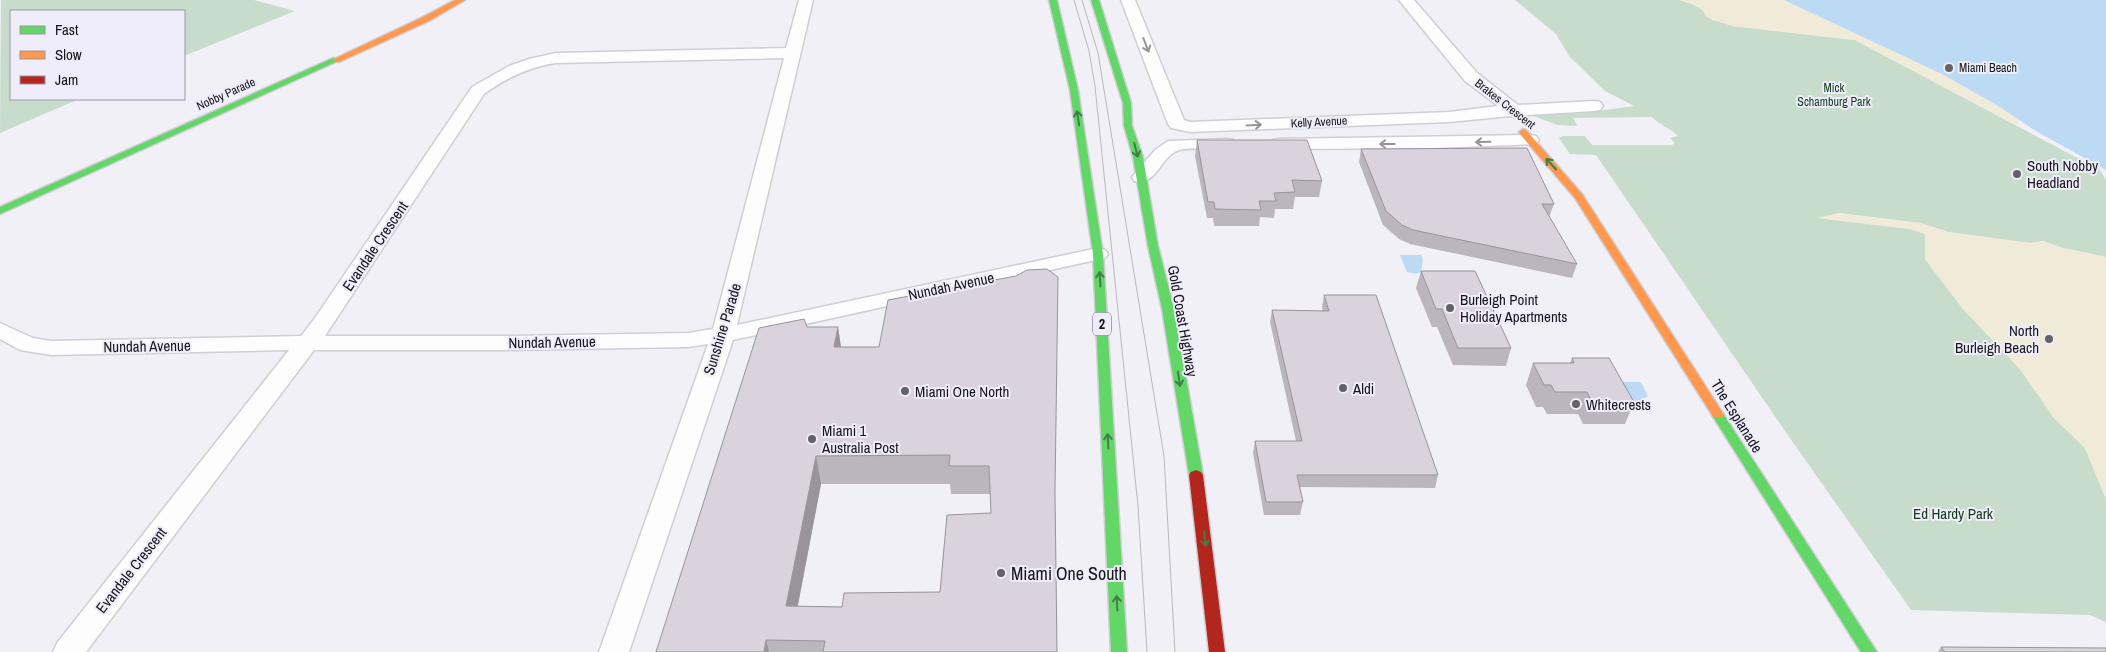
<svg xmlns="http://www.w3.org/2000/svg" width="2106" height="652" font-family="'Archivo Narrow',sans-serif">
<style>
.green{fill:#c8dccc}
.sand{fill:#f0ead9}
.water{fill:#bcdaf4}
.lines{fill:none;stroke-linecap:round;stroke-linejoin:round}
.street-casing{stroke:#cfced4;stroke-width:3}
.fast-casing{stroke:#cfced4;stroke-width:3}
.slow-casing{stroke:#cfced4;stroke-width:3}
.jam-casing{stroke:#cfced4;stroke-width:3}
.street{fill:#fdfdfe;fill-rule:evenodd}
.fast{fill:#63d668;fill-rule:evenodd}
.slow{fill:#ff974d;fill-rule:evenodd}
.jam{fill:#b3261e;fill-rule:evenodd}
.tram{stroke:#b8b8ba;stroke-width:1}
.wall{fill:#bbb5be;fill-rule:evenodd}
.shaded-wall{fill:#99939b}
.building{fill:#dad2dd;stroke:#99939b;fill-rule:evenodd}
.oneway{stroke:#959597}
.oneway2{stroke:#407f45}
.poi-dot{fill:#636267;stroke:#efedfa;stroke-width:2}
.labels{text-anchor:middle;dominant-baseline:central;stroke-width:4;stroke-linejoin:round;paint-order:stroke}
.far-poi-label{font-size:12px;fill:#16151a;stroke:#efedfa;text-anchor:start}
.far-park-label{font-size:12px;fill:#0f3b19;stroke:#efedfa}
.far-street-label{font-size:12px;fill:#16151a;stroke:#efedfa}
.shield{fill:#efedfa;stroke:#57565d;stroke-width:1}
.shield-label{font-size:14px;font-weight:bold;fill:#16151a}
.poi-label{font-size:15px;fill:#16151a;stroke:#efedfa;text-anchor:start}
.street-label{font-size:15px;fill:#16151a;stroke:#efedfa}
.park-label{font-size:15px;fill:#0f3b19;stroke:#efedfa}
.near-poi-label{font-size:18px;fill:#16151a;stroke:#efedfa;text-anchor:start}
</style>
<rect width="100%" height="100%" fill="#f1f0f7"/>
<path class="green" d="M254,0L295,11L184,56V11H11V99H79L0,133L1,0Z
M1515,0H1679L1692,4L1703,10L1706,16L1713,20L1733,26L1855,40L2100,170L2106,180V257L2063,248L2043,241L2030,243L1948,232L1920,223L1839,213L1819,218L1910,229L1925,234V259L1963,309L2020,369L2054,418L2085,448L2106,499V622L2090,615L1911,610L1787,434L1596,155L1570,154L1559,138L1563,136H1585L1592,145H1672L1675,143L1670,138L1678,136C1669,127 1659,125 1652,117L1573,118L1577,125L1576,126L1558,125L1533,116L1598,111L1634,106L1605,91L1569,56L1556,34Z"/>
<path class="sand" d="M1679,0H1903L2031,102L2017,125L1855,40L1733,26L1713,20L1706,16L1703,10L1692,4Z
M1839,213L1921,223L1948,232L2030,243L2043,241L2063,248L2106,257V499L2085,448L2054,418L2020,369L1963,309L1925,259V234L1910,229L1817,218Z"/>
<path class="water" d="M1784,0H2106V170L2036,131L2000,107L1942,74Z
M1400,255H1421L1423,259L1421,272L1416,274L1407,272Z
M1620,382H1641L1648,396L1636,403H1631Z"/>
<g class="lines">
<defs>
<path id="street" d="M799,0H813L737,325L1098,248L1105,250L1108,254L1105,258L733,340L629,652H599L708,344L688,347L510,350H314L86,652H53L57,643L289,350L51,355L20,350L0,339V323L33,338L51,341L301,336L315,318L472,87L509,66L529,59L556,53L786,48ZM784,58L713,329L688,333L510,336H325L484,94C506,78 529,67 556,63Z
M1121,0H1135L1184,120L1190,122L1449,112L1498,106L1465,81L1399,0H1414L1477,73L1518,105L1594,101L1600,102L1603,106L1600,110L1594,111L1527,115L1525,118L1519,119L1510,116L1449,122L1190,132L1171,128L1168,124Z
M1530,135L1536,136L1539,140L1536,144L1435,148L1279,149L1273,148L1270,144L1273,140L1279,139Z
M1227,139L1233,140L1236,144L1233,148C1216,152 1195,146 1179,150C1160,156 1157,187 1134,181L1132,177L1155,150L1168,141Z"/>
<path id="fast" d="M1049,0H1057L1078,90L1103,254L1127,652H1111L1093,254L1070,90Z
M1091,0H1099L1131,103L1132,126L1143,157L1158,246L1174,309L1203,475L1201,478H1191L1189,475L1162,309L1148,246L1133,157L1124,126L1123,103Z
M333,58L340,60L0,214V207Z
M1718,411L1722,412L1877,652H1861L1712,415L1714,412Z"/>
<path id="slow" d="M455,0H465L429,21L339,62L332,60L423,17Z
M1523,129L1526,130L1582,194L1722,412L1724,415L1722,418H1714L1575,198L1520,134L1519,132Z"/>
<path id="jam" d="M1196,470L1201,472L1203,475L1225,652H1209L1189,475L1191,472Z"/>
</defs>
<use href="#street" class="street-casing"/>
<use href="#fast" class="fast-casing"/>
<use href="#slow" class="slow-casing"/>
<use href="#jam" class="jam-casing"/>
<use href="#street" class="street"/>
<use href="#fast" class="fast"/>
<use href="#slow" class="slow"/>
<use href="#jam" class="jam"/>
<path class="tram" d="M1074,0L1089,51L1095,86L1138,506L1147,652
M1082,0L1098,53L1164,456L1175,652"/>
</g>
<path class="wall" d="M1197,140L1322,181L1319,197H1295L1293,209H1275L1274,218L1260,217L1259,226H1214L1213,218H1207L1195,156Z
M1361,149L1554,204L1549,217L1577,264L1572,278L1410,244L1399,239L1383,225L1359,162Z
M1421,271L1511,348L1506,366L1453,365L1437,327H1432L1416,288Z
M1324,295L1438,475L1435,488L1300,487L1303,502L1300,515H1264L1253,453L1255,441H1296L1270,322L1272,310L1323,311L1322,307Z
M807,327H838L841,347L1055,505L1057,652H656ZM821,484H950L951,494H990L991,513L940,592L842,607L798,606Z
M1572,358L1634,402L1625,424H1583L1578,414H1547L1543,407H1536L1526,385L1533,363H1570Z
M1941,647L2106,652H1938Z"/>
<path class="shaded-wall" d="M838,327L842,354L834,347Z
M816,456L821,484L792,635L786,606Z
M766,640L769,652H764Z"/>
<path class="building" d="M1197,140H1307L1322,181L1292,180L1295,192L1274,193L1276,201H1259L1261,210L1215,209L1214,202H1208Z
M1527,148L1554,204H1542L1577,264L1413,230L1402,225L1386,211L1361,149Z
M1047,269L1058,277L1055,491L1057,652H823L825,641L766,640L764,652H656L759,328L804,319L807,327H838L834,347H879L888,300L1016,276L1027,270ZM950,455L949,466H989L991,513L947,515L940,592L844,593L842,607L786,606L816,456Z
M1421,271H1475L1511,348H1458L1442,309H1436Z
M1324,295H1376L1438,475H1297L1303,502H1266L1255,441H1302L1272,310L1329,311Z
M1572,358H1609L1634,402H1592L1587,392H1555L1551,385H1544L1533,363H1574Z
M1941,647L2106,648V652H1945Z"/>
<defs><path id="oneway-shaft" d="M-6 0H5M1.5-3L5.5 0L1.5 3" fill="none" stroke-width="1.6" stroke-linecap="round" stroke-linejoin="round" transform="scale(1.25)"/></defs>
<g class="oneway">
<use href="#oneway-shaft" transform="translate(1146 45) rotate(69)"/>
<use href="#oneway-shaft" transform="translate(1254 125) rotate(-3)"/>
<use href="#oneway-shaft" transform="translate(1483 142) rotate(179)"/>
<use href="#oneway-shaft" transform="translate(1387 144) rotate(180)"/>
</g>
<g class="oneway2">
<use href="#oneway-shaft" transform="translate(1078 118) rotate(-99)"/>
<use href="#oneway-shaft" transform="translate(1136 150) rotate(76)"/>
<use href="#oneway-shaft" transform="translate(1551 164) rotate(-133)"/>
<use href="#oneway-shaft" transform="translate(1100 279) rotate(-93)"/>
<use href="#oneway-shaft" transform="translate(1179 379) rotate(81)"/>
<use href="#oneway-shaft" transform="translate(1108 441) rotate(-93)"/>
<use href="#oneway-shaft" transform="translate(1205 539) rotate(83)"/>
<use href="#oneway-shaft" transform="translate(1117 603) rotate(-93)"/>
</g>
<g class="poi-dot">
<circle cx="1949" cy="68" r="5"/>
<circle cx="2017" cy="174" r="5"/>
<circle cx="1450" cy="308" r="5"/>
<circle cx="2049" cy="339" r="5"/>
<circle cx="1343" cy="388" r="5"/>
<circle cx="905" cy="391" r="5"/>
<circle cx="1576" cy="404" r="5"/>
<circle cx="812" cy="439" r="5"/>
<circle cx="1001" cy="573" r="5"/>
</g>
<g class="labels">
<g class="far-poi-label">
<text x="1959" y="68">Miami Beach</text>
</g>
<g class="far-park-label">
<text x="1834" y="88">Mick<tspan x="1834" dy="14">Schamburg Park</tspan></text>
</g>
<g class="far-street-label">
<text transform="translate(226 94) rotate(-24)">Nobby Parade</text>
<text transform="translate(1505 104) rotate(38)">Brakes Crescent</text>
<text transform="translate(1319 122) rotate(-3)">Kelly Avenue</text>
</g>
<rect class="shield" x="1093" y="312.5" width="18" height="23" rx="4"/>
<g class="shield-label">
<text x="1102" y="324">2</text>
</g>
<g class="poi-label">
<text x="2027" y="165">South Nobby<tspan x="2027" dy="17">Headland</tspan></text>
<text x="1460" y="299">Burleigh Point<tspan x="1460" dy="17">Holiday Apartments</tspan></text>
<text x="2039" y="330" text-anchor="end">North<tspan x="2039" dy="17">Burleigh Beach</tspan></text>
<text x="1353" y="388">Aldi</text>
<text x="915" y="391">Miami One North</text>
<text x="1586" y="404">Whitecrests</text>
<text x="822" y="430">Miami 1<tspan x="822" dy="17">Australia Post</tspan></text>
</g>
<g class="street-label">
<text transform="translate(375 246) rotate(-56)">Evandale Crescent</text>
<text transform="translate(951 286) rotate(-12)">Nundah Avenue</text>
<text transform="translate(1183 321) rotate(80)">Gold Coast Highway</text>
<text transform="translate(722 329) rotate(-73)">Sunshine Parade</text>
<text transform="translate(552 342) rotate(-1)">Nundah Avenue</text>
<text transform="translate(147 346) rotate(-1)">Nundah Avenue</text>
<text transform="translate(1737 416) rotate(58)">The Esplanade</text>
<text transform="translate(131 570) rotate(-52)">Evandale Crescent</text>
</g>
<g class="park-label">
<text x="1953" y="513">Ed Hardy Park</text>
</g>
<g class="near-poi-label">
<text x="1011" y="573">Miami One South</text>
</g>
</g>
<rect x="10" y="10" width="175" height="90" fill="#efedfa" stroke="#9897a0"/>
<rect x="20" y="26" width="25" height="8" fill="#63d668" stroke="#9897a0"/>
<text x="55" y="35" font-size="15" fill="#16151a">Fast</text>
<rect x="20" y="51" width="25" height="8" fill="#ff974d" stroke="#9897a0"/>
<text x="55" y="60" font-size="15" fill="#16151a">Slow</text>
<rect x="20" y="76" width="25" height="8" fill="#b3261e" stroke="#9897a0"/>
<text x="55" y="85" font-size="15" fill="#16151a">Jam</text>
</svg>
